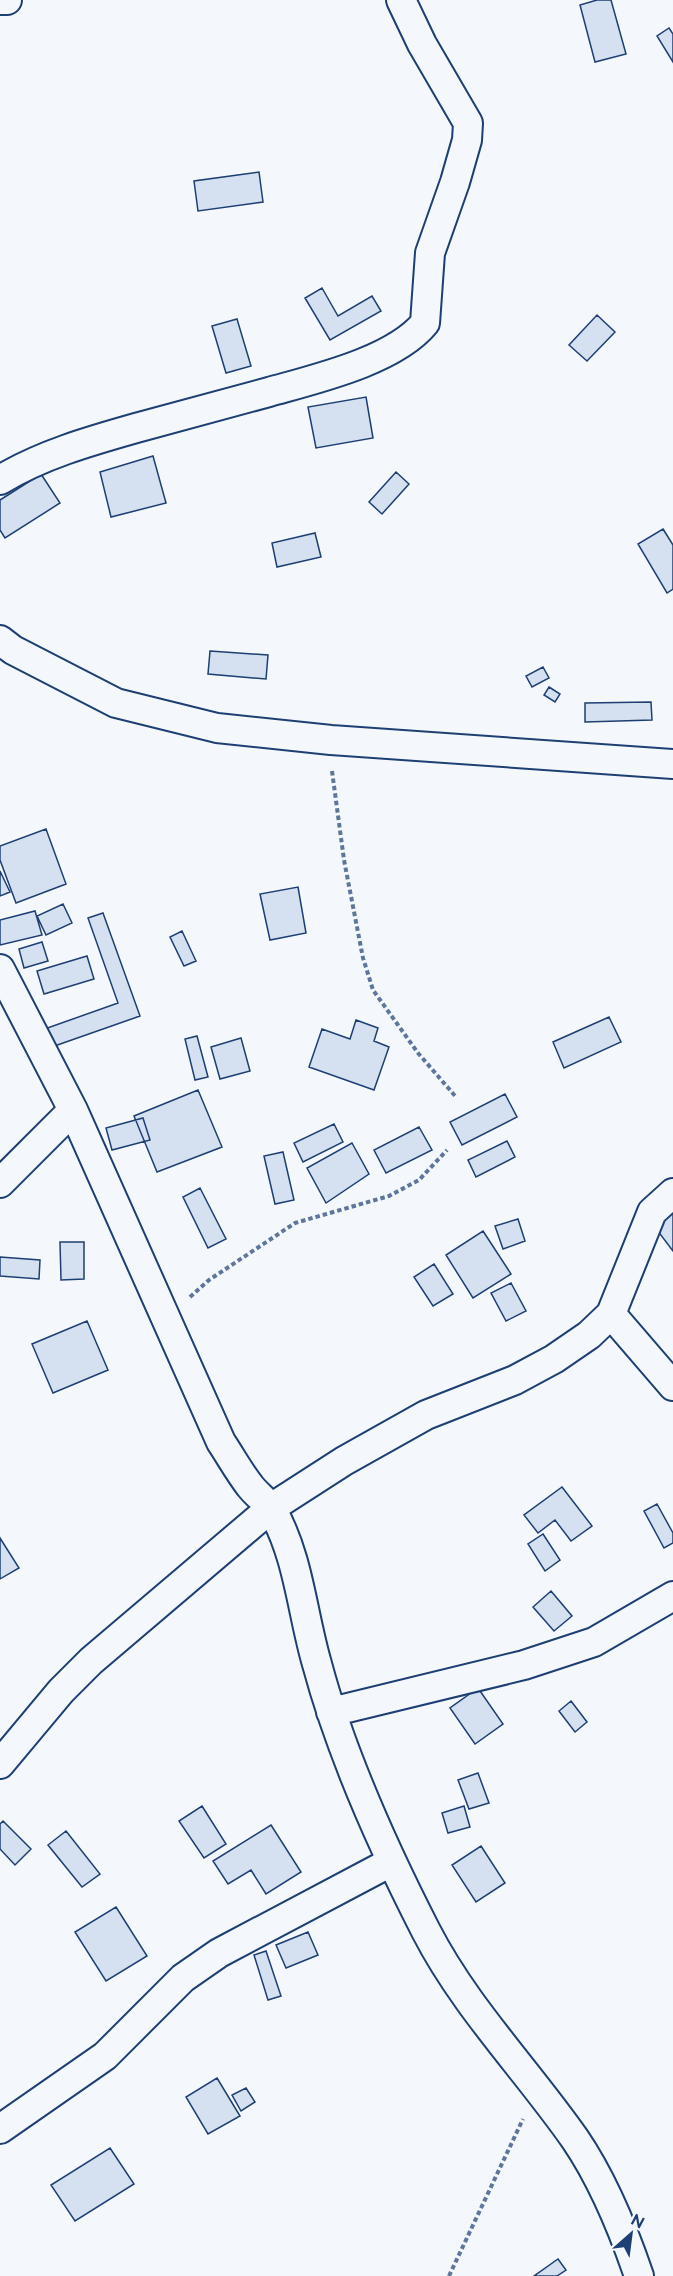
<svg xmlns="http://www.w3.org/2000/svg" width="673" height="2276" font-family="Raleway,sans-serif">
<style>
.building{fill:#d5e0f0;stroke:#1d3f73;stroke-width:1.5}
.lines{fill:none;stroke-linecap:round;stroke-linejoin:round}
.minor-casing{stroke:#1d3f73;stroke-width:32}
.path{stroke:#5e769c;stroke-width:4;stroke-dasharray:4.5 3;stroke-linecap:butt}
.minor{stroke:#f4f7fb;stroke-width:28}
</style>
<rect width="100%" height="100%" fill="#f4f7fb"/>
<path class="building" d="M597,0H611L626,54L595,62L580,5Z
M669,28L673,34V62L657,36Z
M259,172L263,202L198,211L194,181Z
M322,288L338,316L372,296L381,311L330,340L305,298Z
M597,315L615,332L587,361L569,345Z
M237,319L251,366L226,373L212,326Z
M366,397L373,438L316,448L308,407Z
M153,456L166,503L111,517L100,472Z
M396,472L409,484L382,514L369,502Z
M41,474L60,503L5,538L0,530V500Z
M663,529L673,545V589L667,593L638,544Z
M315,533L321,557L277,567L272,543Z
M210,651L268,655L266,679L208,674Z
M543,667L549,678L532,687L526,676Z
M549,687L560,694L555,702L544,695Z
M651,702L652,720L585,722V703Z
M46,829L66,884L16,903L0,860V846Z
M0,871L10,892L0,896Z
M298,887L306,933L270,940L260,894Z
M63,904L72,923L46,935L37,916Z
M35,911L42,935L0,945V920Z
M103,913L140,1016L46,1049L39,1031L118,1003L88,918Z
M182,931L196,961L184,966L170,937Z
M42,942L48,961L24,968L19,949Z
M87,956L94,979L44,994L37,971Z
M609,1017L621,1042L564,1068L553,1042Z
M356,1020L378,1028L374,1041L389,1047L374,1090L309,1067L322,1029L350,1039Z
M197,1036L208,1077L195,1080L185,1039Z
M241,1038L250,1071L220,1079L211,1047Z
M198,1090L222,1147L157,1172L134,1116Z
M505,1094L517,1117L462,1145L450,1122Z
M143,1118L150,1140L112,1150L106,1128Z
M334,1124L343,1142L303,1162L294,1143Z
M419,1127L432,1150L386,1173L374,1150Z
M507,1141L515,1157L476,1177L468,1160Z
M352,1143L369,1174L326,1203L307,1168Z
M283,1152L294,1200L275,1204L264,1156Z
M200,1188L226,1239L208,1248L183,1197Z
M673,1212V1251L654,1226Z
M518,1219L525,1241L503,1249L495,1226Z
M483,1231L511,1274L473,1298L446,1255Z
M60,1242H84V1279L61,1280Z
M0,1257L40,1260L39,1279L0,1276Z
M434,1264L453,1294L433,1306L414,1277Z
M511,1283L526,1311L506,1321L491,1293Z
M87,1321L108,1370L53,1393L32,1344Z
M562,1487L592,1526L571,1541L555,1520L538,1533L524,1515Z
M657,1504L673,1533V1543L664,1548L644,1511Z
M543,1534L560,1560L545,1571L528,1544Z
M0,1538L19,1568L0,1579Z
M551,1591L572,1616L554,1631L533,1607Z
M478,1688L503,1724L475,1744L450,1708Z
M571,1701L587,1722L575,1732L559,1711Z
M478,1773L489,1803L469,1809L458,1780Z
M202,1806L226,1844L204,1858L179,1821Z
M464,1806L470,1827L448,1833L442,1813Z
M3,1821L31,1849L15,1865L0,1849V1824Z
M271,1825L301,1872L266,1894L251,1870L228,1884L213,1861Z
M66,1831L100,1874L82,1887L48,1845Z
M481,1846L505,1883L476,1902L452,1865Z
M116,1907L147,1956L106,1981L75,1932Z
M308,1932L318,1955L286,1968L276,1945Z
M266,1951L281,1996L268,2000L254,1955Z
M217,2078L240,2116L208,2134L186,2097Z
M246,2088L255,2102L241,2111L232,2095Z
M110,2148L134,2184L75,2221L51,2185Z
M558,2259L566,2270L557,2276H534Z"/>
<g class="lines">
<defs>
<path id="minor" d="M0,0H7
M0,480C41,455 90,441 136,428C180,416 224,404 269,392C315,379 394,361 425,323L430,253L455,182L467,140L468,123L422,44L401,0
M0,640L13,650L116,703L217,728L331,740L673,764
M0,969L73,1110L221,1442C231,1457 239,1472 250,1486C256,1494 266,1501 272,1510C299,1557 302,1613 317,1664C341,1754 384,1849 426,1931C465,2007 526,2069 575,2139C603,2180 623,2229 639,2276
M0,1183L73,1110
M611,1314L673,1386
M331,1712L524,1665L594,1642L673,1596
M0,1764L61,1691L91,1661L271,1508L344,1461L426,1415L515,1380L554,1359L589,1335L611,1314L652,1212L673,1193
M0,2129L105,2056L183,1978L219,1953L391,1862"/>
</defs>
<use href="#minor" class="minor-casing"/>
<path class="path" d="M332,771L344,860L363,958L373,990L418,1053L456,1097
M190,1297L209,1280L295,1223L389,1196L419,1180L447,1150
M449,2276L523,2119"/>
<use href="#minor" class="minor"/>
</g>
<g transform="translate(631 2234) rotate(28)" stroke="#f4f7fb" stroke-width="4.5" paint-order="stroke">
<path d="M0-4.5L10 22L0 15L-10 22Z" fill="#1d3f73"/>
<text y="-9" font-size="16" font-weight="bold" text-anchor="middle" fill="#1d3f73">N</text>
</g>
</svg>
